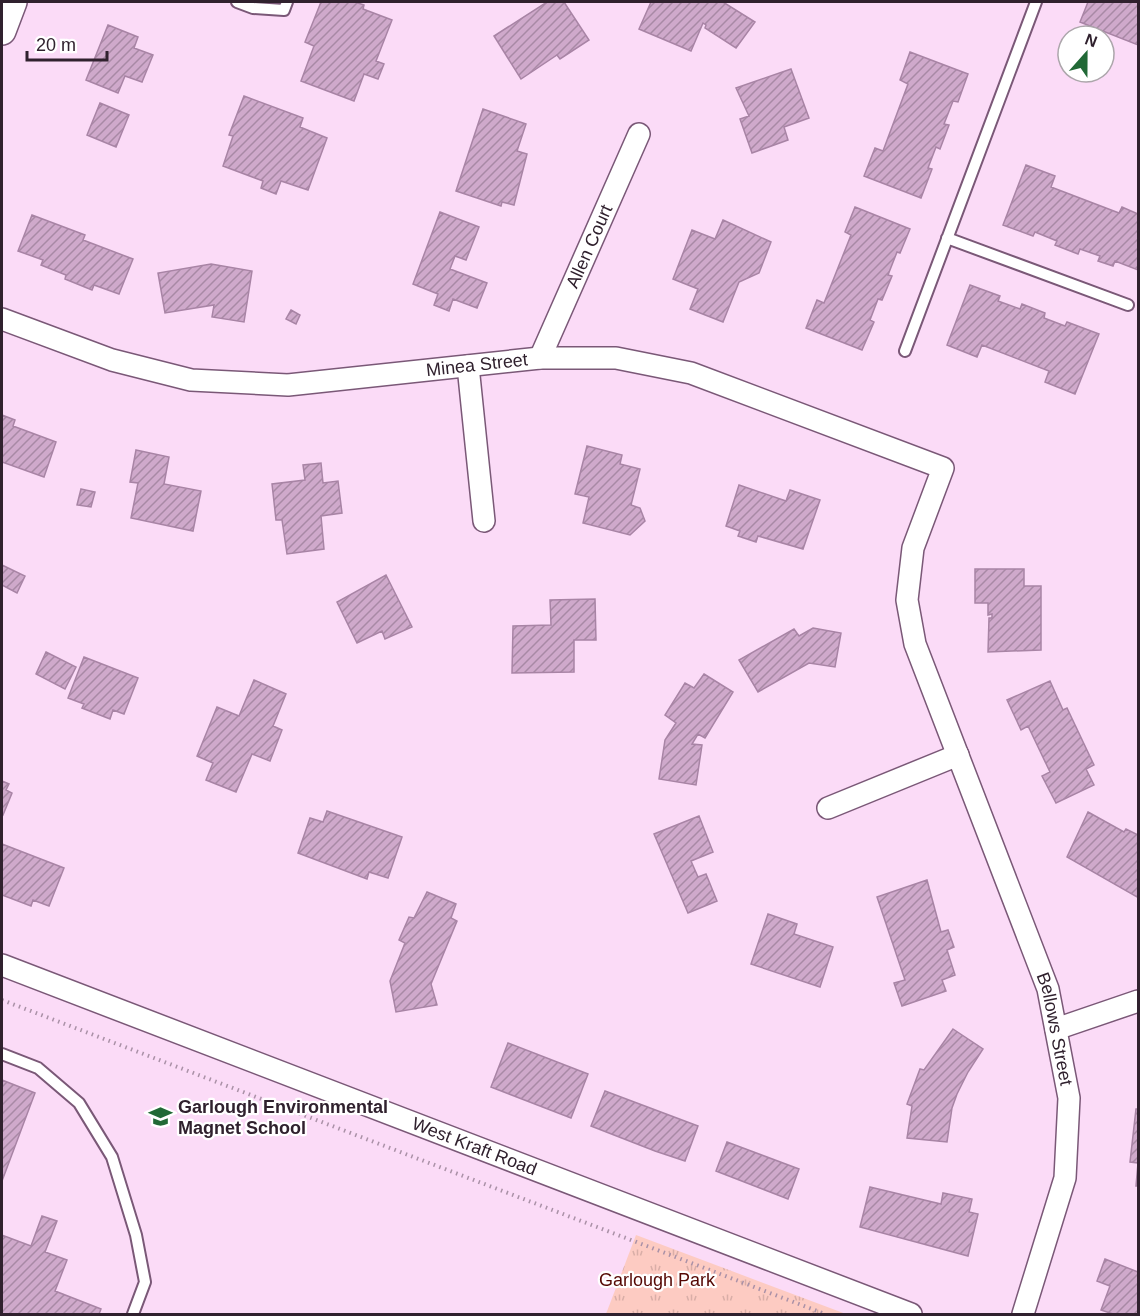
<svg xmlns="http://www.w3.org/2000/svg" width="1140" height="1316" font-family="Helvetica,sans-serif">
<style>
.park{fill:url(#park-tufts)}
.building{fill:url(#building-hatch);stroke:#a884a5;stroke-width:1.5}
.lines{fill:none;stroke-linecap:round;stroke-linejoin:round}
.service-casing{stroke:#7a5877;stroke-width:14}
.minor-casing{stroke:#7a5877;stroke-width:24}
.tertiary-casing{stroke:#7a5877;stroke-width:30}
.path{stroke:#aa91a7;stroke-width:4;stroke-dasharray:1.5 4.5;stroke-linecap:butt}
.service{stroke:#fff;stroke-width:10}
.minor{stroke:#fff;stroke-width:21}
.tertiary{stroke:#fff;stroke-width:27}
.labels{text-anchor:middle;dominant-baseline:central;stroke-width:4.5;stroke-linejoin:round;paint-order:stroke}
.street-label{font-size:18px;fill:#30212e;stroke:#fff}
.poi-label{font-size:18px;font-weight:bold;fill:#30212e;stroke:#fff;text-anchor:start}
.park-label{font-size:18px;fill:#550804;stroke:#fff}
</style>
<defs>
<pattern id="park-tufts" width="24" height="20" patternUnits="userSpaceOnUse" patternTransform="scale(1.5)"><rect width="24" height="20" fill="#fdcbc2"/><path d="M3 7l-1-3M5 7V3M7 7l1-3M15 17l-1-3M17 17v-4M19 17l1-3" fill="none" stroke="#d9aea7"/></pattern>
<pattern id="building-hatch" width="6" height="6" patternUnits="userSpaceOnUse" patternTransform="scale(1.5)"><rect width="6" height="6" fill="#cfa9cb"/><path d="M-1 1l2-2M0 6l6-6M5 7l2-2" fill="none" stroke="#a889a5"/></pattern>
</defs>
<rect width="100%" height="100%" fill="#fbdbf7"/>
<path class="park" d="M636,1235L846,1314H606Z"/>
<path class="building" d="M321,2H355L364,5L363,9L392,20L376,61L384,64L378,79L364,74L354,101L301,81L314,46L305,42Z
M547,2H564L589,40L560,59L557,55L521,79L494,36Z
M651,2H723L755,22L736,48L705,28L706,25L703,23L691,51L639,29Z
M1088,2H1138V45L1080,22Z
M108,25L138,37L134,48L153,55L142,82L125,76L118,93L86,80Z
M910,52L968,74L958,102L953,101L944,124L949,125L940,149L936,147L928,168L932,169L921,198L864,176L875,148L883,151L908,84L900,80Z
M791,69L809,118L784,127L788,140L752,153L740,119L749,116L736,88Z
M244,96L303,118L300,127L327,138L308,190L281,181L276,194L261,188L263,181L223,166L233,136L229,135Z
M100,103L129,115L116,147L87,135Z
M483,109L526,124L517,151L527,154L514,205L502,202L501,206L456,191Z
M1026,165L1055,176L1051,187L1119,213L1122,207L1138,214V270L1115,261L1113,266L1098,261L1100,256L1080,249L1078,254L1055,245L1057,241L1035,232L1033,236L1003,225Z
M855,207L910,229L900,253L897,252L888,275L892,276L882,300L878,299L870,320L874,322L862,350L806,328L817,300L824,303L851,235L845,232Z
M440,212L479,227L466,260L455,256L450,269L487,283L477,308L453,299L449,311L434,305L438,294L413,284Z
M32,215L85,235L83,240L133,259L119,294L94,285L92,290L65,279L66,275L41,265L43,260L18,251Z
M723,220L771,242L759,273L739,282L723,322L690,309L698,289L673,279L692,230L715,239Z
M211,264L252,271L244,322L212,317L214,305L165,313L158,273Z
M970,285L1000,296L998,301L1020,309L1022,304L1045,313L1044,318L1065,326L1067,322L1099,334L1075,394L1045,382L1049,371L982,345L977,357L947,345Z
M291,310L300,315L296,324L286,319Z
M2,415L15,420L13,426L56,442L44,477L2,462Z
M587,446L622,455L620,464L640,469L631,505L640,508L645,521L630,535L583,523L589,497L575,494Z
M136,450L169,457L164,484L201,491L193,531L131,518L138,483L130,482Z
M321,463L323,483L338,481L342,513L321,516L324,549L287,554L282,520H276L272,484L305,480L303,465Z
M739,485L786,501L790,490L820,500L803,549L758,536L756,542L738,536L740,531L726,526Z
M81,489L95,492L91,507L77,505Z
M2,565L25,576L17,593L2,585Z
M975,569H1024V586H1041V650L988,652L989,618H992V614L988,615V603H975Z
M386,575L412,627L385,639L382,631L357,643L337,602Z
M595,599L596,640H574V672L512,673L513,626L551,625L550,600Z
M813,628L841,633L835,667L809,663L758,692L739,660L794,629L799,636Z
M46,652L76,667L65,689L36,674Z
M84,657L138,678L124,714L113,710L110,719L82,708L84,704L68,698Z
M704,674L733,692L705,738L698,734L692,744L702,745L696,785L659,779L665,740L676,723L665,715L685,683L694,688Z
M254,680L286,694L273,726L282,730L270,761L252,754L236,792L206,780L213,763L197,756L217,707L239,716Z
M1050,681L1063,710L1067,708L1094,765L1086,769L1094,785L1056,803L1042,776L1050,772L1028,726L1021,730L1007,700Z
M2,781L9,784L6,790L12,793L3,815L2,814Z
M327,811L402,837L388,878L369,872L367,879L298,853L310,818L323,822Z
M1088,812L1124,832L1126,829L1138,835V894L1137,897L1067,857Z
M699,816L713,852L691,861L698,877L706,874L717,901L688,913L654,834Z
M2,844L64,868L49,906L33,900L31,906L2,895Z
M927,880L941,932L948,930L954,947L947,950L955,975L942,980L946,991L902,1006L894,983L905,980L877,897Z
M427,892L456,904L451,918L457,921L431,984L437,1005L396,1012L390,981L405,943L399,940L409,917L414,918Z
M768,914L797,924L794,934L833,947L820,987L751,964Z
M953,1029L983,1049L968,1072L957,1094L952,1108L947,1142L907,1138L912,1106L907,1104L920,1069L924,1070Z
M508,1043L588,1074L571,1118L491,1087Z
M2,1080L35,1093L2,1181Z
M605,1091L698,1126L685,1161L655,1151L591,1126Z
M1136,1109H1138V1186H1136L1138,1163L1130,1162Z
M727,1142L799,1169L788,1199L716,1171Z
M870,1187L941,1204L943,1193L972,1199L969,1212L978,1214L968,1256L860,1227Z
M42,1216L57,1221L45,1252L67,1260L55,1291L101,1309L99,1314H2V1235L31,1246Z
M1105,1259L1138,1272V1314H1113L1101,1310L1110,1286L1097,1281Z"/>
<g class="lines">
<defs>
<path id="service" d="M237,2L253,8L284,10L287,2
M947,238L1128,305
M905,351L1036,2
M2,1054L38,1068L79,1103L112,1157L136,1235L145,1282L133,1314"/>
<g id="minor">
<path id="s1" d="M2,319L112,360L191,380L288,385L540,358H616L691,373L943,468L913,548L907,600L915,644L1048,989L1069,1098L1065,1178L1023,1314"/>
<path id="s2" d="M540,358L639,134"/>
<path d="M468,366L484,521"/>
<path d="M828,808L958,755"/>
<path id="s3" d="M2,965L911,1314"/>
<path d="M1056,1029L1138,1001"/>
</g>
<path id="tertiary" d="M2,31L13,2"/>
</defs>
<use href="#service" class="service-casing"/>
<use href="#minor" class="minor-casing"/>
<use href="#tertiary" class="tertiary-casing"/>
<path class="path" d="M2,1000L825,1314"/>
<use href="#service" class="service"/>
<use href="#minor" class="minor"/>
<use href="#tertiary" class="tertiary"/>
</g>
<defs>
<symbol id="school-bare" viewBox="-9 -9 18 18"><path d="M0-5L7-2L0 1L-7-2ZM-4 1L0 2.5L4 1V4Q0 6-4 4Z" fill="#216936" stroke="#fff" stroke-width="2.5" paint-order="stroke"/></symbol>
</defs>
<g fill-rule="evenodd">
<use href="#school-bare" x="144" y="1100" width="33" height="33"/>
</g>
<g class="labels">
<g class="street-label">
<text stroke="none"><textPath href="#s2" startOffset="122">Allen Court</textPath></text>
<text stroke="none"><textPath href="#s1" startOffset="486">Minea Street</textPath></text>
<text stroke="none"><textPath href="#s1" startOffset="1564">Bellows Street</textPath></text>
<text stroke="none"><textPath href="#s3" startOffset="506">West Kraft Road</textPath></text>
</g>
<g class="poi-label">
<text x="178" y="1107">Garlough Environmental<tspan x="178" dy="21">Magnet School</tspan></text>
</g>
<g class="park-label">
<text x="657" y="1280">Garlough Park</text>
</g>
</g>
<rect width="1140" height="1316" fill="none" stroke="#30212e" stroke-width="6"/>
<g transform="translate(1086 54) rotate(21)"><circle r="28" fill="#ffffff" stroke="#aca6ab" stroke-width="1.5"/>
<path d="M0-4.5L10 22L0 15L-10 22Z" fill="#216936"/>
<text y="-9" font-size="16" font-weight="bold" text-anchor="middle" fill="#30212e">N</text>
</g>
<path d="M27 51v9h80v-9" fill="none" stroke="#30212e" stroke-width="3"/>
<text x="36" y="51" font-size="18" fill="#30212e" stroke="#ffffff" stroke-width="4.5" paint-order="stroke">20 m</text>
</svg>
